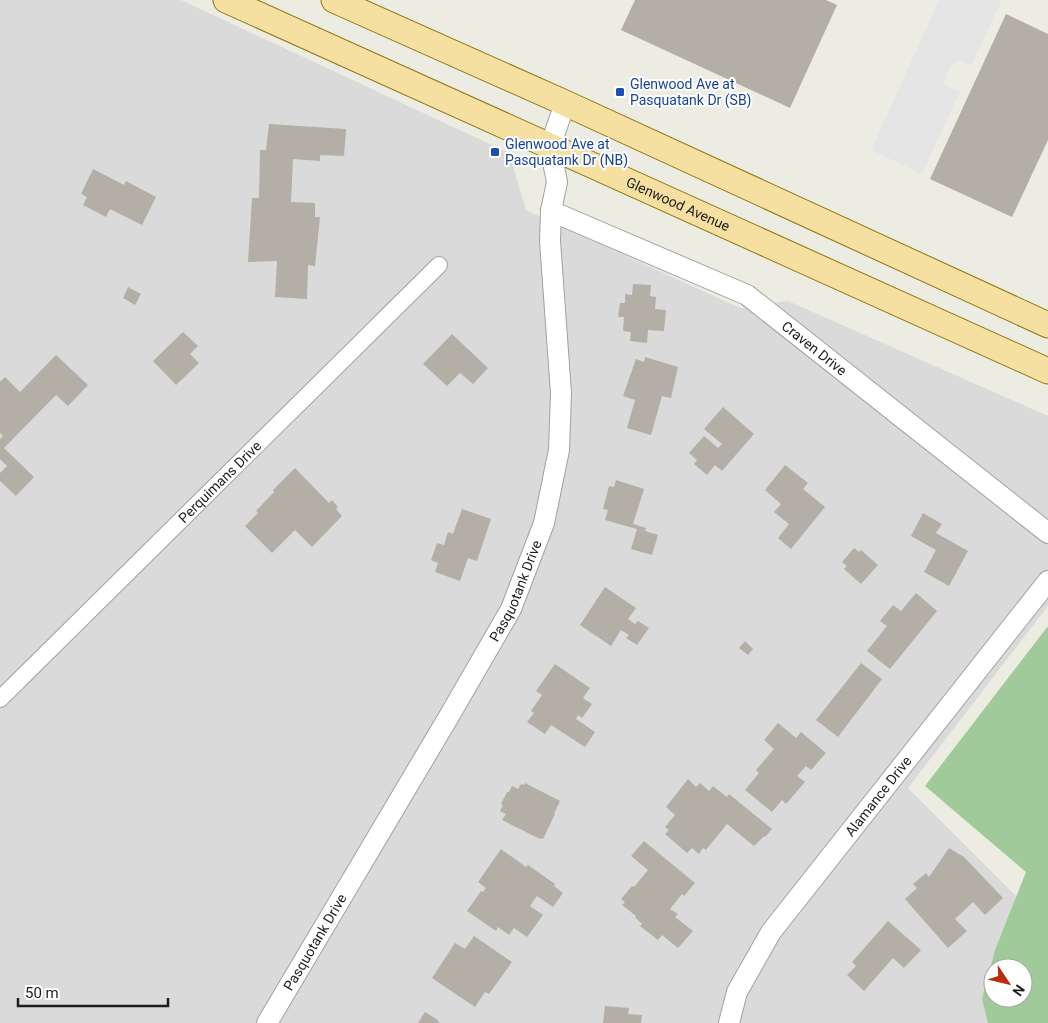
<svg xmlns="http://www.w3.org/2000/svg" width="1048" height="1023" font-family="Roboto,sans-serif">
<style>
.residential{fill:#dbdada;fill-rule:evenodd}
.forest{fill:#a1ca9b;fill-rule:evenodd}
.parking{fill:#e5e5e5}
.building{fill:#b3aea6}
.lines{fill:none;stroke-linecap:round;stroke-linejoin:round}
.minor-casing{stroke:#a1a1a1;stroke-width:18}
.tertiary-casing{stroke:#a1a1a1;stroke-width:22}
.primary-casing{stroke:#8c770a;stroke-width:27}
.minor{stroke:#fff;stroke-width:16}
.tertiary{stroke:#fff;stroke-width:20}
.primary{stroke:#f5dfa1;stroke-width:25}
.transit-dot{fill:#1a4fb4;stroke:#fff;stroke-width:2}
.labels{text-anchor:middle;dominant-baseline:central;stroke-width:4;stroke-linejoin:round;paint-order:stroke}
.transit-label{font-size:14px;fill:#164399;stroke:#fff;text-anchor:start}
.street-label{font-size:14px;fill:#1d1d1d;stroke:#fff}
</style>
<rect width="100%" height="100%" fill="#edece3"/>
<path class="residential" d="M0,0H181L509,153L526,210L740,308L788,301L1048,416V606L908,788L1048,928V1023H0ZM993,968H1023V998H993Z"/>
<path class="forest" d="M1048,626V1023H988L982,999L995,950L1026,872L925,786ZM993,968H1023V998H993Z"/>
<path class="parking" d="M939,0H1002L971,66L960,60L950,66L944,83L947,86L960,92L922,174L871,150Z"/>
<path class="building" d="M635,0H826L837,5L790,108L621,30Z
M1006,14L1048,34V140L1012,217L930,179Z
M269,124L346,129L344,156L320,155V161L293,159L291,202L315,203V217H320L315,266L308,265L307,299L275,297L277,261L248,262L252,198H259L260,150H266Z
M93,169L124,185L126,181L156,197L142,225L110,209L106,217L83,205L87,197L81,194Z
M633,284L651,285L650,296L656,297L655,309L666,310L664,331L648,330L647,343L630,341L631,332L623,331L624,317H618L620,303H625V294L632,295Z
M128,287L141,294L135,305L123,298Z
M183,332L198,346L190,354L199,363L176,385L153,361Z
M452,334L488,368L473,384L460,373L447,386L423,364Z
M56,355L88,385L68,406L56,395L4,448L34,477L16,496L0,481V473L7,466L0,459V439L3,436L0,433V382L5,377L20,392Z
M645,357L678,367L671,398L662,396L651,435L627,428L635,400L623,396L636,359L644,362Z
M723,407L754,434L722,471L715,465L707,475L694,464L697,460L689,453L704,436L718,448L722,444L704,429Z
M785,465L808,483L803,489L825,507L791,549L778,538L789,524L774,512L781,504L765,490Z
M295,468L329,503L332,500L338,507L336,509L342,516L312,547L295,530L272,553L245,526L258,513L256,511L274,492L273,490Z
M616,480L644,489L633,524L646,528L645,531L658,535L652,555L631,549L637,529L605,520L608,510L603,509L609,486L614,487Z
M462,509L491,519L477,561L468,558L460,581L435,572L438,563L431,560L437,543L444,545L448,532L453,534Z
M923,513L942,524L936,533L968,551L949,586L924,572L936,550L911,536Z
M854,548L859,552L861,550L878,565L861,584L844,569L847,566L842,562Z
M605,587L636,608L628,619L635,624L638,621L649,628L637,645L626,638L629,635L621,630L611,646L580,625Z
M916,593L937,611L890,669L867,651L887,626L880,621L893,605L901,611Z
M745,641L753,649L748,655L739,648Z
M861,663L882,679L838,737L816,720Z
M555,664L590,688L583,698L592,704L582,718L578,715L576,719L595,732L585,747L551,725L545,734L527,722L534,713L531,711L542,695L536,691Z
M778,723L796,738L801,732L826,753L811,770L806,766L797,776L805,782L786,804L782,800L772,812L745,790L759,773L756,770L774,749L764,740Z
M688,779L696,787L700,783L709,791L713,786L727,797L729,794L772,829L765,837L764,836L754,846L727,824L706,850L703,848L699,854L692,848L687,853L665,834L669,830L665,827L675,815L666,807Z
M525,783L560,801L554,814H555L543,839L541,838L540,839L502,820L506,814L500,811L503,805L501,804L507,792H509L512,786L518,789L521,784L524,785Z
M644,841L695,883L684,896L682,894L670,909L678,914L675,917L693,931L678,948L662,935L658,940L640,926L642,924L635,917L636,916L622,905L625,902L621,899L632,886L634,887L648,870L631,856Z
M949,848L964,857L1003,898L985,915L973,902L955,919L967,931L948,948L905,899L917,888L913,884L926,873L929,877Z
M501,849L526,867L528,865L555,884L554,886L563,893L553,907L537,896L530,906L543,915L527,937L514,928L509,935L498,927L496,931L467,911L481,891L483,892L486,888L478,882Z
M888,921L921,950L904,968L893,958L864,991L847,975L856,966L852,962Z
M474,936L512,962L489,994L485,992L475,1007L432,978L455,943L465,949Z
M605,1006L629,1008L628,1014L642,1015L641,1023H603Z
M425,1012L438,1020L437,1021L441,1023H418Z"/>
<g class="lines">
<defs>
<g id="minor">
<path id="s1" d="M0,699L439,265"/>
</g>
<g id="tertiary">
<path id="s2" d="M551,211L747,295L1048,533"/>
<path id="s3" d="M267,1023L448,718L511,609L544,523L559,450L561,393L550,241L551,211L557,182L550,147L565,103"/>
<path id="s4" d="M729,1023L737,992L771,932L1048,581"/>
</g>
<g id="primary">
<path id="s5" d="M226,0L1048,371"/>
<path d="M334,0L565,103L1048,325"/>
</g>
</defs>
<use href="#minor" class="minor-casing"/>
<use href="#tertiary" class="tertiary-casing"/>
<use href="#primary" class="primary-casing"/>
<use href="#minor" class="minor"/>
<use href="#tertiary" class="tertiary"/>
<use href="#primary" class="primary"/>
</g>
<g class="transit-dot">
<rect x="615" y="87" width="10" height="10" rx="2.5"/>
<rect x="490" y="147" width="10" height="10" rx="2.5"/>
</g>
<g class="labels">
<g class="transit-label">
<text x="630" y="84">Glenwood Ave at<tspan x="630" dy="16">Pasquatank Dr (SB)</tspan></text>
<text x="505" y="144">Glenwood Ave at<tspan x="505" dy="16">Pasquatank Dr (NB)</tspan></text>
</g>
<g class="street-label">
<text stroke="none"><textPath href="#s5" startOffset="496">Glenwood Avenue</textPath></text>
<text stroke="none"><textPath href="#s2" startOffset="299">Craven Drive</textPath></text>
<text stroke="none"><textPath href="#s1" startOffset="309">Perquimans Drive</textPath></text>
<text stroke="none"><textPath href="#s3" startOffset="499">Pasquotank Drive</textPath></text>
<text stroke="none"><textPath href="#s4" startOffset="274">Alamance Drive</textPath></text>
<text stroke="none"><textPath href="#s3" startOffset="94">Pasquotank Drive</textPath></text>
</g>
</g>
<g transform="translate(1008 983) rotate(125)"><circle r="24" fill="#ffffff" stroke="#a5a5a5"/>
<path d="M0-4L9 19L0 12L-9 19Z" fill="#bc2b0e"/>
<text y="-8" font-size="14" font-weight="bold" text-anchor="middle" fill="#1d1d1d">N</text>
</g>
<path d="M18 998v8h150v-8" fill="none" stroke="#1d1d1d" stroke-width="2.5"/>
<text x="25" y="998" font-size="15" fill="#1d1d1d" stroke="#ffffff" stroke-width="4" paint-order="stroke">50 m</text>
</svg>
